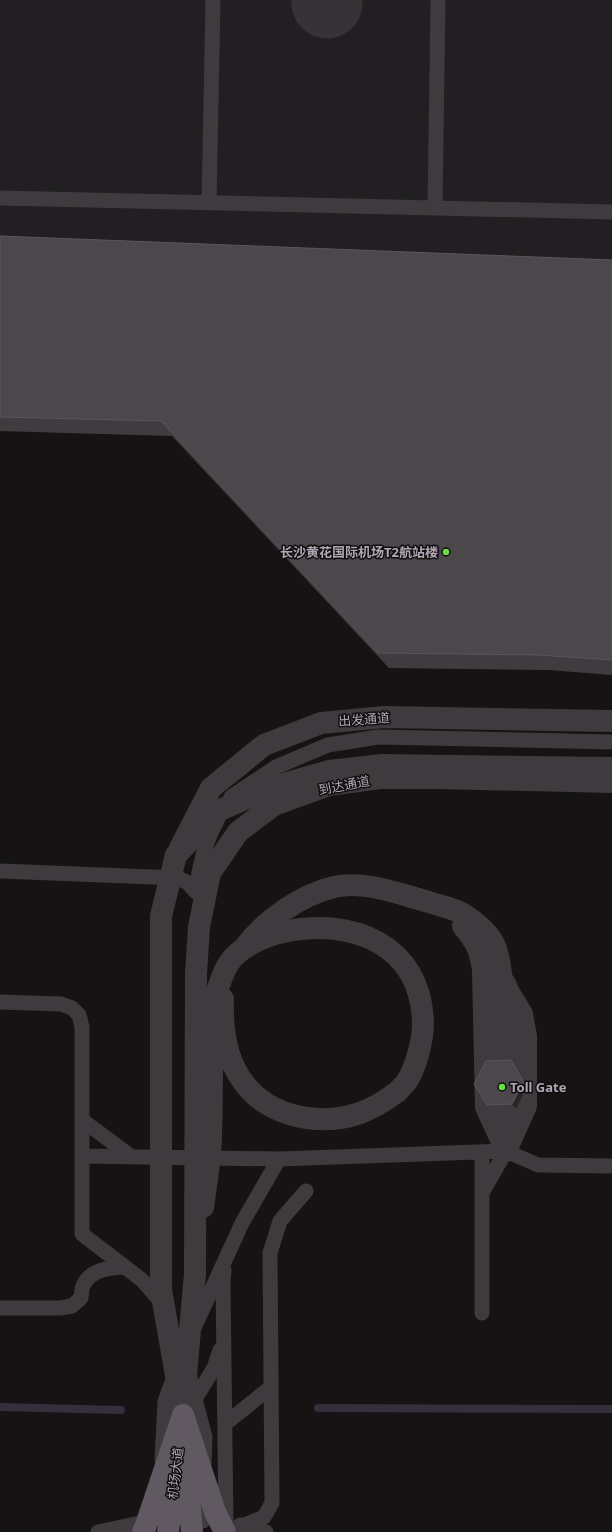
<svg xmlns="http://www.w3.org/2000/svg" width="612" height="1532" font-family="'Noto Sans','Noto Sans SC',sans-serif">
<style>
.built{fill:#211f21}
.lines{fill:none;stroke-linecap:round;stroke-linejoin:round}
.stream{stroke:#352e3c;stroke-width:8}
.taxiway{stroke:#363236;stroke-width:71}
.service{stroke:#3e3a3e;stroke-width:15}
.minor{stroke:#3e3a3e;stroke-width:22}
.tertiary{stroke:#3e3a3e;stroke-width:22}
.minor-bridge{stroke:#3e3a3e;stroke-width:22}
.tertiary-bridge{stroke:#3e3a3e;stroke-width:22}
.trunk-bridge{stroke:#605961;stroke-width:22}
.wall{fill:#3f3b3f}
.shaded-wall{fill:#292628}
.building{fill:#4b474b;stroke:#5b565c}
.poi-dot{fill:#67de42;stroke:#100e0f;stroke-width:1.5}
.labels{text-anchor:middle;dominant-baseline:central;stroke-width:3;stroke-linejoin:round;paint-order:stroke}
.poi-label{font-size:13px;font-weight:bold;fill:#b1a6b4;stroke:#100e0f;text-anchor:end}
.street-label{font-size:13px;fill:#b1a6b4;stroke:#100e0f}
</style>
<rect width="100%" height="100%" fill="#151314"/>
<path class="built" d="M0,0H612V675L549,670L389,668L172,436L0,431Z"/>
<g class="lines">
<path class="stream" d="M0,1407L121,1410
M318,1408L612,1409"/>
<path class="taxiway" d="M327,3V0"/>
<path class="service" d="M0,198L612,212
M209,203L213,0
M435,208L438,0
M231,797L276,767L328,745L378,737L612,742
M0,871L178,878L188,883L196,892
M196,889C200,865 205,842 217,821
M0,1002L61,1004L72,1008L79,1015L82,1027V1234L142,1280L164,1305
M82,1120L132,1157
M482,1152V1192
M82,1156L279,1159L506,1151L538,1165L612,1166
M224,1270L223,1284L226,1522
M0,1308H60L72,1306L81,1298C82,1295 81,1289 83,1286C90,1269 109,1268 125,1267
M482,1313V1193L506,1151
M195,1326L242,1223L279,1159
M225,1424L271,1387
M186,1426L195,1399L189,1373
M162,1460L165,1401L175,1374
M204,1466L205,1437L195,1399L214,1368L220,1350
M203,1521L204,1492
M240,1525L266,1532
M242,1526L264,1517L272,1503L270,1253L280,1221L306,1191
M98,1532L154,1520"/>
<path class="minor" d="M463,926C476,942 480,949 483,970L486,1107L502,1142
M243,949C264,921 300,895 334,887C365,880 399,894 429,902C440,906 453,908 463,914C475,921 492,935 496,949C502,967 502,987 503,1006C506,1054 506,1102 506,1151
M505,983L508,991L522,1014L526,1036V1106L509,1144
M223,999C222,1028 225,1059 244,1083C269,1117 320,1127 360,1113C374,1108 385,1101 397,1092"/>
<path class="tertiary" d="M180,848L211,788L264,745L321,723L384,717L612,721
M196,974L199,927L210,873L238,832L274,805L329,785L380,778H439L612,782"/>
<path class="minor-bridge" d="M203,1207C206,1184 211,1159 211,1135C212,1105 212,1075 212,1045C213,1027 211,1005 218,988C221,980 224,970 229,963C239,947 265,936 283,932C351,917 422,944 423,1024C423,1040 416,1067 407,1081C404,1085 400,1089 397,1092"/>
<path class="tertiary-bridge" d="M185,1386L195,1274L196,974
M183,1415L161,1290V916L176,855L220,810L273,787L329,771L382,765L612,768"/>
<path class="trunk-bridge" d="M183,1415L215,1512L225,1532
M186,1460L192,1532
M143,1532L145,1528L183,1415
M168,1532L176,1466"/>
</g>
<path class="wall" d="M0,236L612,260V675L549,670L389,668L172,436L0,431Z
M514,1065L527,1086L516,1109H490L487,1105Z"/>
<path class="shaded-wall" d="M514,1065L527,1086L516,1109L512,1104Z"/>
<path class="building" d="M0,236L612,260V660L538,655L378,653L161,421L0,417Z
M511,1060L524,1082L512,1104L487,1105L474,1084L486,1061Z"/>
<g class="poi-dot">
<circle cx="446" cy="552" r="4"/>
<circle cx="502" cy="1087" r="4"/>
</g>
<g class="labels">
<g class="poi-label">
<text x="438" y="552">长沙黄花国际机场T2航站楼</text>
<text x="510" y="1087" text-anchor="start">Toll Gate</text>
</g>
<g class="street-label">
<text transform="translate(364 719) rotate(-4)">出发通道</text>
<text transform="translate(344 785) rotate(-11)">到达通道</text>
<text transform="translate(175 1473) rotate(-83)">机场大道</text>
</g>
</g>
</svg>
